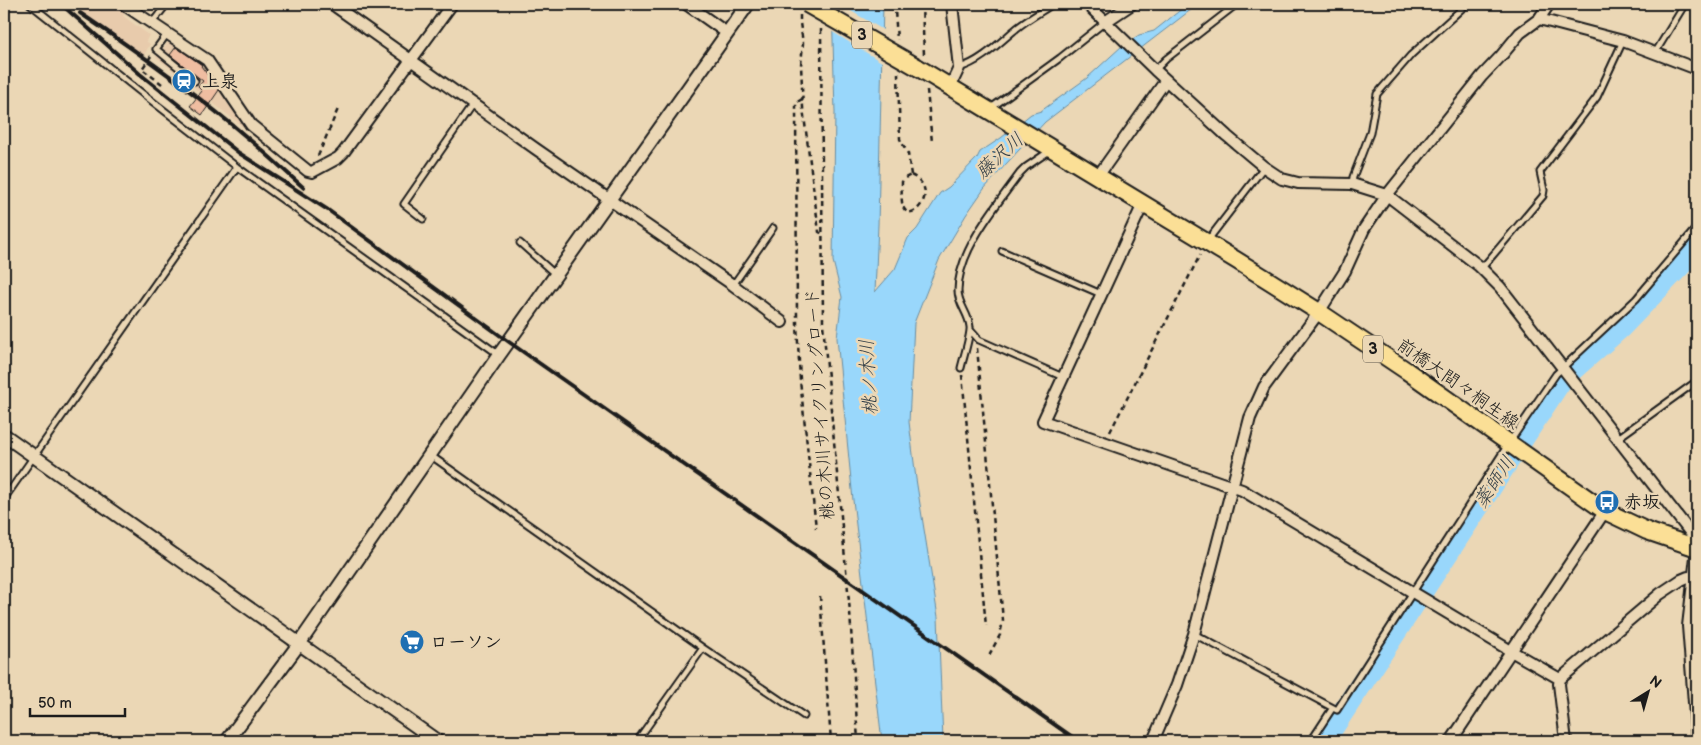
<svg xmlns="http://www.w3.org/2000/svg" width="1701" height="745" font-family="'Balsamiq Sans','Klee One',sans-serif">
<style>
.built{fill:#e8cbac}
.water{fill:#99d7fb;stroke:#678ca2}
.pier{fill:#ebd7b5}
.lines{fill:none;stroke-linecap:round;stroke-linejoin:round}
.river{stroke:#99d7fb;stroke-width:22}
.building{fill:#efbda1;stroke:#1c1c1c}
.service-casing{stroke:#1c1c1c;stroke-width:9}
.minor-casing{stroke:#1c1c1c;stroke-width:14}
.tertiary-casing{stroke:#1c1c1c;stroke-width:16}
.primary-casing{stroke:#1c1c1c;stroke-width:20}
.path{stroke:#1c1c1c;stroke-width:2.5;stroke-dasharray:5 4;stroke-linecap:butt}
.service{stroke:#ebd7b5;stroke-width:5}
.minor{stroke:#ebd7b5;stroke-width:10}
.tertiary{stroke:#ebd7b5;stroke-width:12}
.primary{stroke:#fbdf96;stroke-width:16}
.rail{stroke:#1c1c1c;stroke-width:4}
.primary-bridge-casing{stroke:#1c1c1c;stroke-width:20;stroke-linecap:butt}
.primary-bridge{stroke:#fbdf96;stroke-width:16}
.labels{text-anchor:middle;dominant-baseline:central;stroke-width:5;stroke-linejoin:round;paint-order:stroke}
.shield{fill:#ebd7b5;stroke:#5a544a;stroke-width:1}
.shield-label{font-size:16px;font-weight:bold;fill:#1c1c1c}
.poi-label{font-size:18px;font-weight:bold;fill:#1c1c1c;stroke:#ebd7b5;text-anchor:start}
.street-label{font-size:18px;fill:#1c1c1c;stroke:#ebd7b5}
.water-label{font-size:19px;font-style:italic;fill:#354149;stroke:#ebd7b5}
</style>
<rect width="100%" height="100%" fill="#ebd7b5"/>
<filter id="ink" filterUnits="userSpaceOnUse"><feTurbulence type="fractalNoise" baseFrequency=".02" numOctaves="2"/><feDisplacementMap in="SourceGraphic" scale="10" xChannelSelector="R" yChannelSelector="G"/><feConvolveMatrix kernelMatrix="1 2 1 2 8 2 1 2 1" color-interpolation-filters="sRGB"/></filter>
<g filter="url(#ink)">
<path class="built" d="M71,4H116L126,11L123,16L149,35L146,41L150,44L143,57Z
M171,39L210,68L246,124L243,127L156,57Z"/>
<path class="water" d="M832,4H883L878,225L875,292L895,269L908,238L917,229L940,193L949,187L977,158L980,152L1001,138L1031,114L1041,111L1087,78L1122,46L1139,35L1154,31L1188,4H1202L1192,9L1045,122L1006,164L984,189L966,215L939,260L914,323L909,422L916,479L938,617L943,741H882L853,500L837,338L842,297L833,261L835,112Z"/>
<path class="pier" d="M830,4H839L885,31V64L831,31Z"/>
<g class="lines">
<path class="river" d="M1324,741L1562,379L1620,328L1697,248"/>
</g>
<path class="building" d="M176,47L202,65L201,66L219,90L202,115L190,106L202,91L198,87L203,81L170,55Z"/>
<g class="lines">
<defs>
<path id="service" d="M30,4L148,98L237,167L498,354
M152,23L167,4
M167,34L156,49L195,81
M1655,53L1685,4
M959,68C981,62 1000,42 1017,28C1028,19 1041,12 1053,4
M1155,70L1166,59L1237,4
M991,108L1060,58L1105,22
M1352,184L1353,177L1370,133L1377,94L1411,55L1467,4
M423,219L404,204L473,104
M1208,240L1264,167
M520,243L556,275
M1002,251L1101,294
M1482,268L1543,196L1544,190L1540,172L1597,97L1623,41
M733,285L773,228
M971,331L979,340L1063,377
M961,368C963,359 971,334 970,327C969,314 958,304 958,291C958,250 997,205 1020,173L1026,167L1051,150
M1618,438L1697,381
M430,455L703,648L804,716
M4,499L237,167
M1194,634L1337,710L1509,443L1556,374L1636,299L1697,227
M637,741L703,648
M1311,741L1332,709"/>
<path id="minor" d="M123,4L207,60L251,125L308,171L312,172L338,158L343,153L452,4
M332,4L536,149L733,285L782,322
M686,4L727,33
M1087,4L1155,70L1227,136L1264,167L1282,179L1298,183L1352,184L1387,195L1479,266L1500,287L1693,536L1697,548L1688,626L1697,741
M1539,19L1623,41L1697,69
M1105,22L1132,4
M950,87L959,68L952,4
M1098,176L1166,80
M1143,204L1043,421L1242,490L1511,651L1560,679
M1153,741L1177,685L1194,634L1250,418L1264,387L1319,312L1345,271L1364,229L1387,195L1482,76L1501,56L1520,33L1539,19L1549,4
M1451,741L1605,511
M1566,741L1559,684L1560,679L1660,594L1681,580L1688,577L1693,579"/>
<path id="tertiary" d="M4,435L437,741
M227,741L299,644L499,355L748,4"/>
<path id="primary" d="M917,67L1236,260L1319,312L1407,371L1605,511L1647,531L1697,548"/>
</defs>
<use href="#service" class="service-casing"/>
<use href="#minor" class="minor-casing"/>
<use href="#tertiary" class="tertiary-casing"/>
<use href="#primary" class="primary-casing"/>
<path class="path" d="M896,4L895,10L897,40
M922,4L924,55
M800,15V23L803,43L801,65L803,108L819,232L823,234
M821,29L823,324L850,612L858,741
M151,56L142,69L162,84
M898,73L900,139L908,154L911,175
M927,90L932,142
M802,99L796,103L797,324L800,380L816,528
M318,156L338,109
M911,175C941,189 914,221 905,210C900,205 902,189 902,182L903,179Z
M977,348L1003,620L1000,635L988,657
M962,375L986,626
M1110,432L1200,255
M820,596L831,741"/>
<use href="#service" class="service"/>
<use href="#minor" class="minor"/>
<use href="#tertiary" class="tertiary"/>
<use href="#primary" class="primary"/>
<path class="rail" d="M61,4L140,74L239,153L328,210L509,342L1078,741
M80,13C138,52 197,94 250,140C268,155 286,172 304,188"/>
<defs>
<path id="primary-bridge" d="M807,4L917,67"/>
</defs>
<use href="#primary-bridge" class="primary-bridge-casing"/>
<use href="#primary-bridge" class="primary-bridge"/>
</g>
</g>
<defs>
<symbol id="station-disc" viewBox="-11 -11 22 22"><circle r="9.5" fill="#1f6fb2" stroke="#ebd7b5"/><path d="M-3-6H3Q5-6 5-4V2Q5 4 3 4L4.5 6H3L1.5 4h-3L-3 6H-4.5L-3 4Q-5 4-5 2V-4Q-5-6-3-6ZM-3.5-4v3h7v-3ZM-3.5 1v1.5H-2V1ZM2 1v1.5H3.5V1Z" fill="#fff"/></symbol>
<symbol id="bus-disc" viewBox="-11 -11 22 22"><circle r="9.5" fill="#1f6fb2" stroke="#ebd7b5"/><path d="M-5-6H5V4H4V6H2V4H-2V6H-4V4H-5ZM-3.5-4V0h7V-4ZM-3.5 1.2v1.5H-2V1.2ZM2 1.2v1.5H3.5V1.2Z" fill="#fff"/></symbol>
<symbol id="supermarket-disc" viewBox="-11 -11 22 22"><circle r="9.5" fill="#1f6fb2" stroke="#ebd7b5"/><path d="M-6-5.5h2.5l.6 2H6L4.5 2H-2.5L-4.4-4H-6ZM-1.5 3.2a1.3 1.3 0 1 0 .1 0ZM3 3.2a1.3 1.3 0 1 0 .1 0Z" fill="#fff"/></symbol>
</defs>
<g fill-rule="evenodd">
<use href="#station-disc" x="170" y="67" width="28" height="28"/>
<use href="#bus-disc" x="1593" y="488" width="28" height="28"/>
<use href="#supermarket-disc" x="398" y="628" width="28" height="28"/>
</g>
<g class="labels">
<g class="shield">
<rect x="852" y="21.5" width="20" height="27" rx="4"/>
<rect x="1363" y="335.5" width="20" height="27" rx="4"/>
</g>
<g class="shield-label">
<text x="862" y="35">3</text>
<text x="1373" y="349">3</text>
</g>
<g class="poi-label">
<text x="202" y="81">上泉</text>
<text x="1624" y="502">赤坂</text>
<text x="430" y="642">ローソン</text>
</g>
<g class="street-label">
<text transform="translate(1458 384) rotate(35)">前橋大間々桐生線</text>
<text transform="translate(820 404) rotate(-94)">桃の木川サイクリングロード</text>
</g>
<g class="water-label">
<text transform="translate(1000 156) rotate(-42)">藤沢川</text>
<text transform="translate(869 377) rotate(-93)">桃ノ木川</text>
<text transform="translate(1495 482) rotate(-57)">薬師川</text>
</g>
</g>
<rect width="1701" height="745" fill="none" stroke="#ebd7b5" stroke-width="20"/>
<rect x="10" y="10" width="1681" height="725" fill="none" stroke="#1c1c1c" stroke-width="2" filter="url(#ink)"/>
<g transform="translate(1648 692) rotate(37)" stroke="#ebd7b5" stroke-width="4" paint-order="stroke">
<path d="M0-4L9 19L0 12L-9 19Z" fill="#1c1c1c"/>
<text y="-8" font-size="14" font-weight="bold" text-anchor="middle" fill="#1c1c1c">N</text>
</g>
<path d="M30 708v8h95v-8" fill="none" stroke="#1c1c1c" stroke-width="2.5"/>
<text x="38" y="708" font-size="15" fill="#1c1c1c" stroke="#ebd7b5" stroke-width="4" paint-order="stroke">50 m</text>
</svg>
